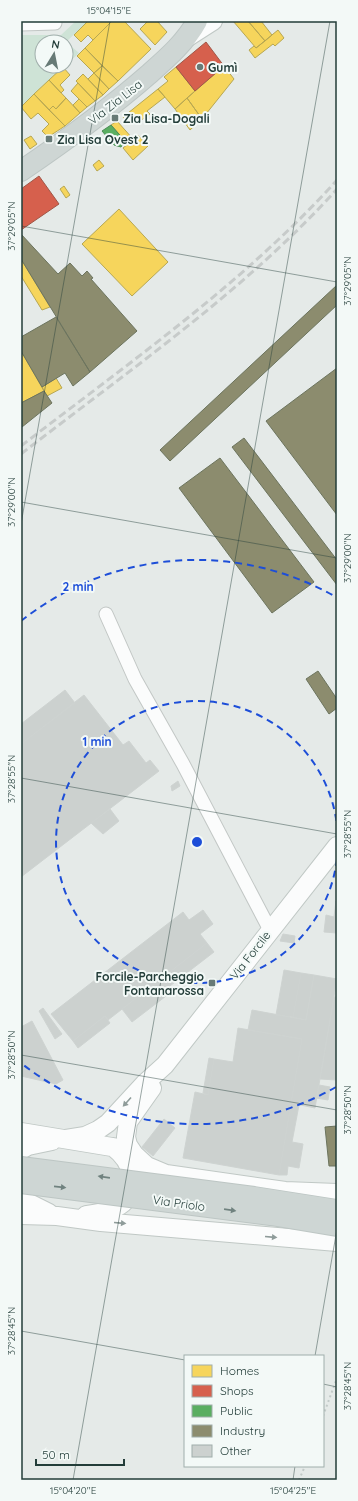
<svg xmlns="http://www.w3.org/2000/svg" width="358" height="1501" font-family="Quicksand,sans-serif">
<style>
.green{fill:#cee3d6}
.homes{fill:#f6d55c;stroke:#b7a752}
.shops{fill:#d6604d;stroke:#a05647}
.public{fill:#5aae61;stroke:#4a8c55}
.industry{fill:#8c8c6e;stroke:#6c745e}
.building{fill:#ccd1cf;stroke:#ced3d1}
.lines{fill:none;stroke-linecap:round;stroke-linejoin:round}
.street-casing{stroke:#c2c7c5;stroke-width:15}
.secondary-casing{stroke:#c0c8c5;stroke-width:20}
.primary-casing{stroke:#bdc6c4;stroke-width:22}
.path{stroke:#c2cac8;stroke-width:2;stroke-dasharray:2 3;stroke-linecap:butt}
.street{stroke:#fbfcfc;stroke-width:13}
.secondary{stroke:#fbfcfc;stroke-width:18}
.primary{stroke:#ced6d4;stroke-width:20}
.rail{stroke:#c7cbca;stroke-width:3;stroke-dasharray:8 4;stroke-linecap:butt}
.primary-bridge-casing{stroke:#bdc6c4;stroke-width:22;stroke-linecap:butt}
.primary-bridge{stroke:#ced6d4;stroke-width:20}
.oneway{fill:#8f9c9a}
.oneway2{fill:#70827f}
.ticks{fill:none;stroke:#233d39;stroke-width:1;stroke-opacity:0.45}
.ring{fill:none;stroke:#1d4ed8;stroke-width:2;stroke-dasharray:7 5}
.poi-dot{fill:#677a76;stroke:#f3f9f7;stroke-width:1.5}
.labels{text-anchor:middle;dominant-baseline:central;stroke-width:4;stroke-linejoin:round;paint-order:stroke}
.poi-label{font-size:12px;font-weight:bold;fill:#233d39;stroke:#f3f9f7;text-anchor:start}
.street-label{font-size:12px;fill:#233d39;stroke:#f3f9f7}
.centre{fill:#1d4ed8;stroke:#f3f9f7;stroke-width:2}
.ring-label{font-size:12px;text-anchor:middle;font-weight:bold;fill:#1d4ed8;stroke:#f3f9f7;stroke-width:4;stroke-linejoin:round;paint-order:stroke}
.neatline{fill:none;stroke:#233d39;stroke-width:1.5}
.ticks-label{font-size:10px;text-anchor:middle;fill:#233d39}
</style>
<rect width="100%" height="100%" fill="#e5eae8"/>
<path class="green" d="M76,21H88L66,42L79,53L66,65V42H42V66H65L21,106V35H61Z"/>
<path class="homes" d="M88,21H112L93,40L88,35L81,42L74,35Z
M112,21H124L151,49L118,81L85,48Z
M148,21H157L167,32L155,45L140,29Z
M233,21H248L265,41L256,48Z
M248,21H261L272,35L265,41Z
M278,30L284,38L275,46L273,44L255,58L249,50L254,46L256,48Z
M85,48L102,66L94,73L77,56Z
M102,66L118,81L109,89L94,73Z
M224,66L234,79L202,119L187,98Z
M63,67L70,75L60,85L64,90L61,93L49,80Z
M176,67L195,91L175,109L158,89L168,81L164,77Z
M94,73L109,89L103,95L88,79Z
M83,74L103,95L95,101L76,81Z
M49,80L66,98L56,109L53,106L49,110L34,94Z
M78,83L95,101L87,107L71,91Z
M158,89L165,97L147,111L150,114L140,121L137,118L129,124L123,117Z
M34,94L65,126L48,137L42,131L49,124L38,113L31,119L21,107Z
M66,98L80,113L65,126L49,110L53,106L56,109Z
M187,98L202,119L190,130L175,109Z
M79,99L87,107L80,113L73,105Z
M117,121L133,139L138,135L148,146L133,160L123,148L128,144L111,125Z
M31,136L37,144L30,149L24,140Z
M99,160L104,166L97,171L93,165Z
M64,186L70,195L66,198L60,189Z
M119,209L168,262L132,296L82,244Z
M21,259L50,307L42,310L21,276Z
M21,351L44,391L21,403Z
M56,378L62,388L47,396L42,387Z"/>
<path class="shops" d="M206,42L224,66L195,91L176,67Z
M39,176L59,204L21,230V189Z"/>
<path class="public" d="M111,125L125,141L121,147L114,145L102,131Z"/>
<path class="industry" d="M21,234L58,274L70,263L82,276L87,271L93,278L91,279L137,331L90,372L21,259Z
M337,285V305L170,461L160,450Z
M56,317L90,372L73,386L65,373L42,387L21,351V337Z
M337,368V515L266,421Z
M44,391L52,403L22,427L21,403Z
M244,438L337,560V585L232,447Z
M220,458L314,582L272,613L179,488Z
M318,671L337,699V708L329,714L306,679Z
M337,1126V1166H329L325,1127Z"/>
<path class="building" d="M65,690L75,703L21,744V724Z
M84,695L123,745L129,741L146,763L150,760L159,771L21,877V744Z
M178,781L180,786L172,791L171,786Z
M110,809L119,821L103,834L91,823Z
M336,901L337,933L324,932L326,915L334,917Z
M203,910L213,924L200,934L207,943L108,1020L105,1016L73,1041L51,1014L183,912L189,920Z
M283,934L295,936L294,943L280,941Z
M207,943L214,952L166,989L170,993L132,1022L122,1009Z
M284,970L301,973L293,1017L276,1015Z
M301,973L314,975L306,1020L293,1017Z
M314,975L337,979L315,1108L291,1103L302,1039L248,1030L252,1010L306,1020Z
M334,997H337V1080L320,1079Z
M43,1008L62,1034L55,1039L39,1011Z
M105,1016L110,1023L78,1048L73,1041Z
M32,1021L63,1080L56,1084L21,1076V1027Z
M238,1028L302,1039L279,1175L183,1158L195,1092L208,1095L214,1059L233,1062Z
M209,1058L214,1059L208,1095L203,1093Z
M319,1085L330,1087L328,1100L316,1098Z
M291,1103L299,1105L292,1142L303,1144L299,1168L288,1166L287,1175H279Z
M164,1119L175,1128L153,1156L142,1147Z"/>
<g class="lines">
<defs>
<path id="street" d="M21,24L55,23
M106,614L135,679L183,764L270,930"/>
<path id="secondary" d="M188,37L213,21
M152,1088L128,1122L126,1137L128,1145L134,1154L147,1166L166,1174L285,1191L337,1193
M21,1132L124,1149
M66,1139L85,1136L98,1130L108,1123L144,1084L165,1065L337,846
M21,1150L28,1146L52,1141
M21,1199L49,1213
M21,1215L57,1216L101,1222L337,1242
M86,1215C97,1213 109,1213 119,1206C143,1191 132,1161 113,1147"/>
<path id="primary" d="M21,171C65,141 108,110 148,75C166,59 185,43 197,21"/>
</defs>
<use href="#street" class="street-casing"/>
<use href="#secondary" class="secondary-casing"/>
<use href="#primary" class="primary-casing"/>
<path class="path" d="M323,1416L337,1378
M299,1480L305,1466"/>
<use href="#street" class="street"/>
<use href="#secondary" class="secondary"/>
<use href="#primary" class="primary"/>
<path class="rail" d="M21,446C130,362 245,282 337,180
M21,454C128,371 246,290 337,189"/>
<defs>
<path id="primary-bridge" d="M21,1167L254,1197L337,1210
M21,1183L271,1215L337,1226"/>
</defs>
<use href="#primary-bridge" class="primary-bridge-casing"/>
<use href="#primary-bridge" class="primary-bridge"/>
</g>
<defs><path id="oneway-solid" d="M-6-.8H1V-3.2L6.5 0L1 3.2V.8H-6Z"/></defs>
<g class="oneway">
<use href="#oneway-solid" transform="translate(127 1102) rotate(132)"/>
<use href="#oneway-solid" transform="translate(120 1223) rotate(5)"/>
<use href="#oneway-solid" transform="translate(271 1237) rotate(5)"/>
</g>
<g class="oneway2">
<use href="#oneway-solid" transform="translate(104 1177) rotate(-172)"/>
<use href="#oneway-solid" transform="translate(60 1187) rotate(6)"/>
<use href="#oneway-solid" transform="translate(230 1210) rotate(8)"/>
</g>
<path class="ticks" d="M21,226L337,282M21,502L337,558M21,524L110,21M21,778L337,834M21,1055L337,1110M21,1331L185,1360M315,1356L337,1229M323,1384L337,1387M73,1480L330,21M293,1480L295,1466"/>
<g class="ring">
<path d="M337 859A141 141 0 1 1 337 825"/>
<path d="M336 1087A282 282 0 0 1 21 1063M21 621A282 282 0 0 1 336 597"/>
</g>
<g class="poi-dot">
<circle cx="200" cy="67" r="4"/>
<rect x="111" y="114" width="8" height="8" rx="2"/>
<rect x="45" y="135" width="8" height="8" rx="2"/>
<rect x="208" y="979" width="8" height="8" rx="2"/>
</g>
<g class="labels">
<g class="poi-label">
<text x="208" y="67">Gumì</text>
<text x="123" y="118">Zia Lisa-Dogali</text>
<text x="57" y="139">Zia Lisa Ovest 2</text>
<text x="204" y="976" text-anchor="end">Forcile-Parcheggio<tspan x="204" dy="14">Fontanarossa</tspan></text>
</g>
<g class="street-label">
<text transform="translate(115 102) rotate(-38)">Via Zia Lisa</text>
<text transform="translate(250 955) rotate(-52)">Via Forcile</text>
<text transform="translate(179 1203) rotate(8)">Via Priolo</text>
</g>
</g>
<circle cx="197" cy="842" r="6" class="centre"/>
<g class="ring-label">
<text x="78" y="591">2 min</text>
<text x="97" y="746">1 min</text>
</g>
<rect width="358" height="1501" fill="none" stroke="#f3f9f7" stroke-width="44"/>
<rect x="184" y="1355" width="140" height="112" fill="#f3f9f7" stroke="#a0aeab"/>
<rect x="192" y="1365" width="20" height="12" fill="#f6d55c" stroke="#a0aeab"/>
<text x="220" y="1375" font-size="12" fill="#233d39">Homes</text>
<rect x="192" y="1385" width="20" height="12" fill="#d6604d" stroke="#a0aeab"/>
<text x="220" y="1395" font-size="12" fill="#233d39">Shops</text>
<rect x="192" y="1405" width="20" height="12" fill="#5aae61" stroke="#a0aeab"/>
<text x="220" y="1415" font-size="12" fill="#233d39">Public</text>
<rect x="192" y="1425" width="20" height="12" fill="#8c8c6e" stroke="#a0aeab"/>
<text x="220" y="1435" font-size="12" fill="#233d39">Industry</text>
<rect x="192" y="1445" width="20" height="12" fill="#ccd1cf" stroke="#a0aeab"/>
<text x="220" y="1455" font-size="12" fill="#233d39">Other</text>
<g transform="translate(54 54) rotate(10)"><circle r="19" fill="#f3f9f7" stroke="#a0aeab"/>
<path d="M0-3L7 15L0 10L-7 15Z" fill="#677a76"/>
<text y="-6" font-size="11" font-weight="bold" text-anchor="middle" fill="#233d39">N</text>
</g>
<path d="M36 1459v6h88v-6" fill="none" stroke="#233d39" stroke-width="2"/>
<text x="42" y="1459" font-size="12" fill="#233d39" stroke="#f3f9f7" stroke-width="3" paint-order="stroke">50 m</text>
<rect x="22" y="22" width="314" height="1457" class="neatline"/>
<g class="ticks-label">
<text x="109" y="14">15°04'15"E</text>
<text transform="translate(11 226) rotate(-90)" y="4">37°29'05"N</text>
<text transform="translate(347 281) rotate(-90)" y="4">37°29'05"N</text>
<text transform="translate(11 502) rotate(-90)" y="4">37°29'00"N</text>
<text transform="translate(347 558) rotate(-90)" y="4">37°29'00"N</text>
<text transform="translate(11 779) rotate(-90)" y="4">37°28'55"N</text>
<text transform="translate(347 834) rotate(-90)" y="4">37°28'55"N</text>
<text transform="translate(11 1055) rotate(-90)" y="4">37°28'50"N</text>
<text transform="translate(347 1110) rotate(-90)" y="4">37°28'50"N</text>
<text transform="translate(11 1331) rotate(-90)" y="4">37°28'45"N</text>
<text transform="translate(347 1386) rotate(-90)" y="4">37°28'45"N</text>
<text x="73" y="1494">15°04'20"E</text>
<text x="293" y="1494">15°04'25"E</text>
</g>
</svg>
